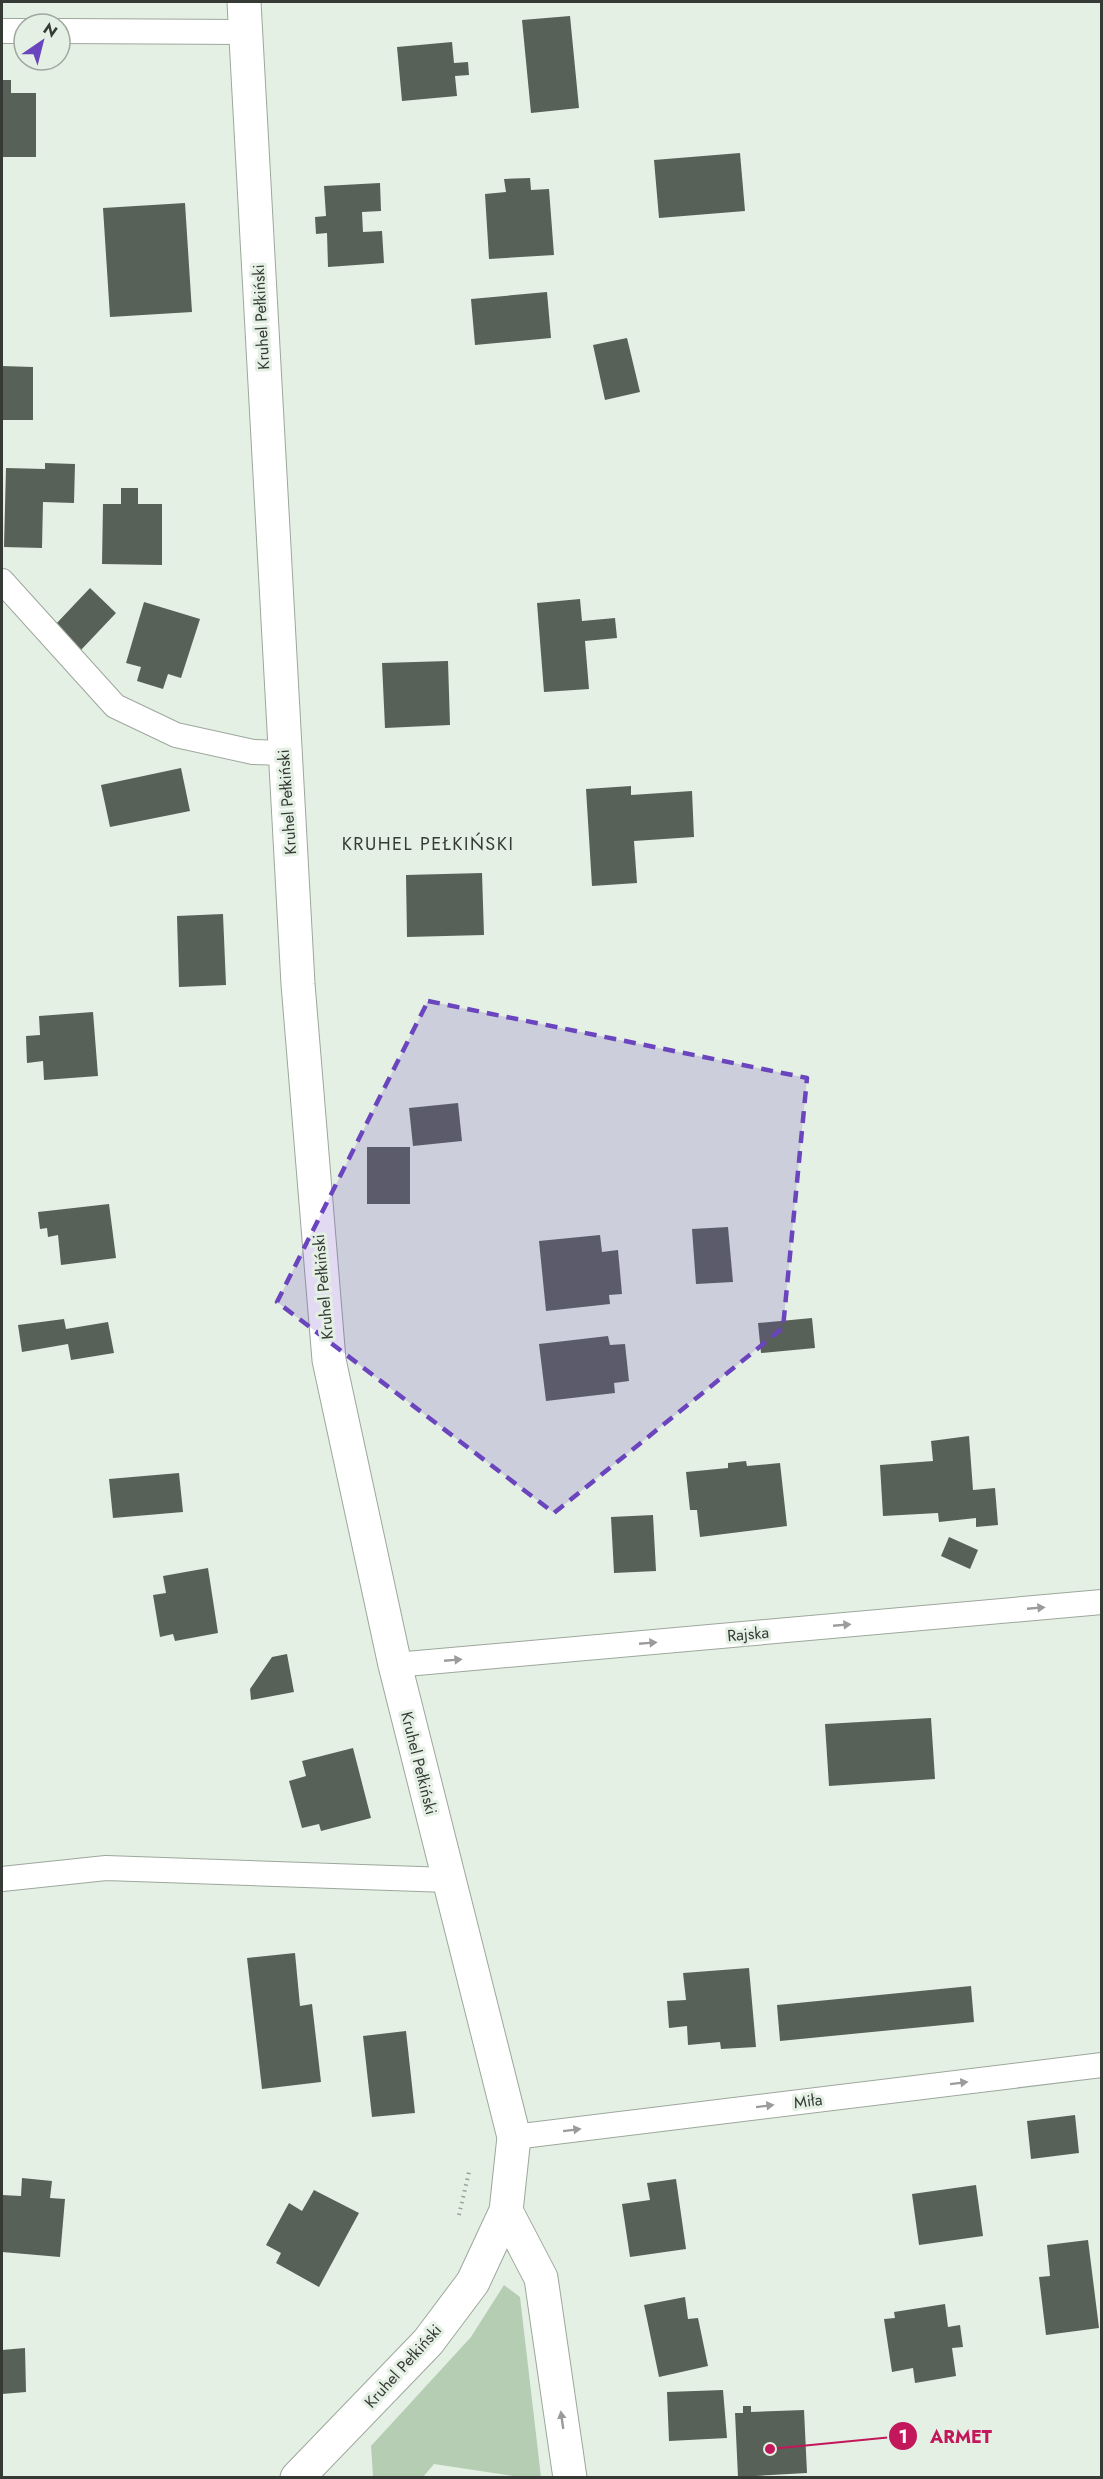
<svg xmlns="http://www.w3.org/2000/svg" width="1103" height="2479" font-family="Jost,sans-serif">
<style>
.green{fill:#b5cdb3}
.building{fill:#586157}
.lines{fill:none;stroke-linecap:round;stroke-linejoin:round}
.service-casing{stroke:#9da79c;stroke-width:26}
.minor-casing{stroke:#9da79c;stroke-width:35}
.primary-casing{stroke:#9da79c;stroke-width:35}
.path{stroke:#9aa299;stroke-width:4;stroke-dasharray:1.5 4.5;stroke-linecap:butt}
.service{stroke:#fff;stroke-width:24}
.minor{stroke:#fff;stroke-width:33}
.primary{stroke:#fff;stroke-width:33}
.oneway{fill:#9a9c9a}
.marked{fill:#6a45bd;fill-opacity:0.2;stroke:#6a45bd;stroke-width:4.5;stroke-dasharray:12 8;stroke-linejoin:round}
.labels{text-anchor:middle;dominant-baseline:central;stroke-width:6;stroke-linejoin:round;paint-order:stroke}
.street-label{font-size:16px;fill:#353a35;stroke:#e5f0e4}
.neighbourhood-label{font-size:18px;letter-spacing:1.5px;fill:#353a35;stroke:#e5f0e4}
.leader{fill:none;stroke:#c2185b;stroke-width:2}
.callout-dot{fill:#c2185b;stroke:#e5f0e4;stroke-width:2}
.mark-label{font-size:18px;text-anchor:middle;font-weight:bold;fill:#fff}
.callout-label{font-size:18px;text-anchor:middle;font-weight:bold;fill:#c2185b;stroke:#e5f0e4;stroke-width:6;stroke-linejoin:round;paint-order:stroke}
</style>
<rect width="100%" height="100%" fill="#e5f0e4"/>
<path class="green" d="M504,2285L520,2297L541,2477H520L434,2464L423,2477L373,2476L371,2446L471,2337Z"/>
<path class="building" d="M570,16L579,108L531,113L522,20Z
M452,42L454,63L468,62L469,75L455,76L457,96L402,101L397,47Z
M2,80H11V93H36V157H2Z
M740,153L745,211L659,218L654,160Z
M530,178L531,190L549,189L554,255L489,259L485,194L506,192L504,179Z
M380,183L381,211L362,212L363,232L382,231L384,263L328,267L327,233L316,234L315,217L326,216L324,186Z
M185,203L192,312L110,317L103,208Z
M547,292L551,338L475,345L471,299Z
M627,338L640,392L605,400L593,345Z
M2,366L33,367V420H2Z
M45,463L75,464L74,503L43,502L42,548L4,547L6,468L45,469Z
M121,488H138V504H162V565L102,564L103,504H121Z
M90,588L116,613L81,650L55,625Z
M580,599L582,621L615,618L617,638L585,641L589,689L544,692L537,603Z
M144,602L200,619L181,678L168,674L163,689L137,681L141,667L126,663Z
M448,661L450,725L385,728L382,663Z
M181,768L190,811L110,827L101,785Z
M631,786V795L692,791L694,837L634,841L637,883L592,886L586,789Z
M482,873L484,935L407,937L406,875Z
M223,914L226,985L179,987L177,916Z
M93,1012L98,1076L44,1080L43,1061L27,1063L26,1036L40,1035L39,1016Z
M458,1103L462,1141L413,1146L409,1108Z
M367,1147H410V1204H367Z
M109,1204L116,1258L61,1265L58,1235L48,1237L47,1228L40,1229L38,1212Z
M728,1227L733,1282L696,1284L692,1229Z
M600,1235L602,1252L618,1250L622,1294L609,1295L610,1304L546,1311L539,1241Z
M812,1318L815,1348L761,1353L758,1323Z
M64,1319L66,1329L108,1322L114,1353L71,1360L68,1344L22,1352L18,1325Z
M608,1336L610,1345L625,1344L629,1381L614,1383L615,1393L546,1401L539,1344Z
M969,1436L973,1490L995,1488L998,1525L976,1527V1518L939,1522L938,1513L883,1516L880,1465L933,1461L931,1441Z
M746,1461L747,1466L780,1463L787,1526L700,1537L697,1510H690L686,1472L728,1468V1463Z
M179,1473L183,1512L113,1518L109,1479Z
M653,1515L656,1571L614,1573L611,1517Z
M949,1537L978,1550L970,1569L941,1556Z
M208,1568L218,1633L175,1641L173,1634L160,1637L153,1595L166,1593L163,1576Z
M287,1654L294,1692L251,1700L250,1689L272,1657Z
M931,1718L935,1779L829,1786L825,1724Z
M353,1748L371,1818L321,1831L319,1824L302,1828L289,1781L306,1776L302,1761Z
M295,1953L300,2006L312,2004L321,2082L262,2089L247,1958Z
M749,1968L756,2047L721,2049L720,2042L688,2045L687,2026L669,2028L667,2001L686,2000L683,1973Z
M971,1986L974,2022L780,2041L777,2005Z
M406,2031L415,2113L372,2117L363,2036Z
M1075,2115L1079,2153L1031,2159L1027,2121Z
M22,2178L52,2181L50,2198L65,2199L60,2257L2,2252V2195L21,2196Z
M676,2179L686,2249L630,2257L622,2204L650,2200L647,2183Z
M976,2185L983,2236L919,2245L912,2194Z
M314,2190L359,2213L319,2287L276,2263L281,2253L266,2245L289,2203L302,2211Z
M1088,2240L1099,2328L1046,2335L1039,2277L1050,2276L1047,2245Z
M685,2297L688,2319L698,2318L708,2366L659,2377L644,2305Z
M945,2304L948,2327L960,2325L963,2347L952,2348L956,2376L915,2383L913,2368L892,2372L884,2319L895,2318L894,2312Z
M25,2348L26,2392L2,2394V2350Z
M723,2390L727,2438L669,2441L667,2392Z
M743,2406H751V2412L804,2410L807,2473L738,2477L735,2413H743Z"/>
<g class="lines">
<defs>
<path id="service" d="M2,31H24
M60,31L246,32
M2,581L115,706L176,735L253,752L284,753
M395,1665L1102,1602
M2,1879L106,1868L448,1880
M514,2137L1102,2065"/>
<path id="minor" d="M506,2211L541,2278L570,2478"/>
<path id="primary" d="M244,2L298,984L329,1360L395,1665L514,2137L506,2211L473,2282L428,2342L297,2478"/>
</defs>
<use href="#service" class="service-casing"/>
<use href="#minor" class="minor-casing"/>
<use href="#primary" class="primary-casing"/>
<path class="path" d="M459,2215L469,2172"/>
<use href="#service" class="service"/>
<use href="#minor" class="minor"/>
<use href="#primary" class="primary"/>
</g>
<defs><path id="oneway-solid" d="M-6-.8H1V-3.2L6.5 0L1 3.2V.8H-6Z" transform="scale(1.5)"/></defs>
<g class="oneway">
<use href="#oneway-solid" transform="translate(1036 1608) rotate(-5)"/>
<use href="#oneway-solid" transform="translate(842 1625) rotate(-5)"/>
<use href="#oneway-solid" transform="translate(648 1643) rotate(-5)"/>
<use href="#oneway-solid" transform="translate(453 1660) rotate(-5)"/>
<use href="#oneway-solid" transform="translate(959 2083) rotate(-7)"/>
<use href="#oneway-solid" transform="translate(765 2106) rotate(-7)"/>
<use href="#oneway-solid" transform="translate(572 2130) rotate(-7)"/>
<use href="#oneway-solid" transform="translate(562 2420) rotate(-98)"/>
</g>
<path class="marked" d="M428,1001L807,1078L783,1328L554,1513L277,1302Z"/>
<g class="labels">
<g class="street-label">
<text transform="translate(261 317) rotate(-93)">Kruhel Pełkiński</text>
<text transform="translate(287 802) rotate(-94)">Kruhel Pełkiński</text>
<text transform="translate(323 1287) rotate(-95)">Kruhel Pełkiński</text>
<text transform="translate(748 1634) rotate(-5)">Rajska</text>
<text transform="translate(419 1763) rotate(76)">Kruhel Pełkiński</text>
<text transform="translate(808 2101) rotate(-7)">Miła</text>
<text transform="translate(403 2366) rotate(-48)">Kruhel Pełkiński</text>
</g>
<g class="neighbourhood-label">
<text x="428" y="844">KRUHEL PEŁKIŃSKI</text>
</g>
</g>
<path class="leader" d="M770 2449L903 2436"/>
<g class="callout-dot">
<circle cx="770" cy="2449" r="6"/>
<circle cx="903" cy="2436" r="15"/>
</g>
<g class="mark-label">
<text x="903" y="2443">1</text>
</g>
<g class="callout-label">
<text x="961" y="2443">ARMET</text>
</g>
<rect width="1103" height="2479" fill="none" stroke="#353a35" stroke-width="6"/>
<g transform="translate(42 42) rotate(35)"><circle r="28" fill="#e5f0e4" stroke="#9fa79e" stroke-width="1.5"/>
<path d="M0-4.5L10 22L0 15L-10 22Z" fill="#6a45bd"/>
<text y="-9" font-size="16" font-weight="bold" text-anchor="middle" fill="#353a35">N</text>
</g>
</svg>
